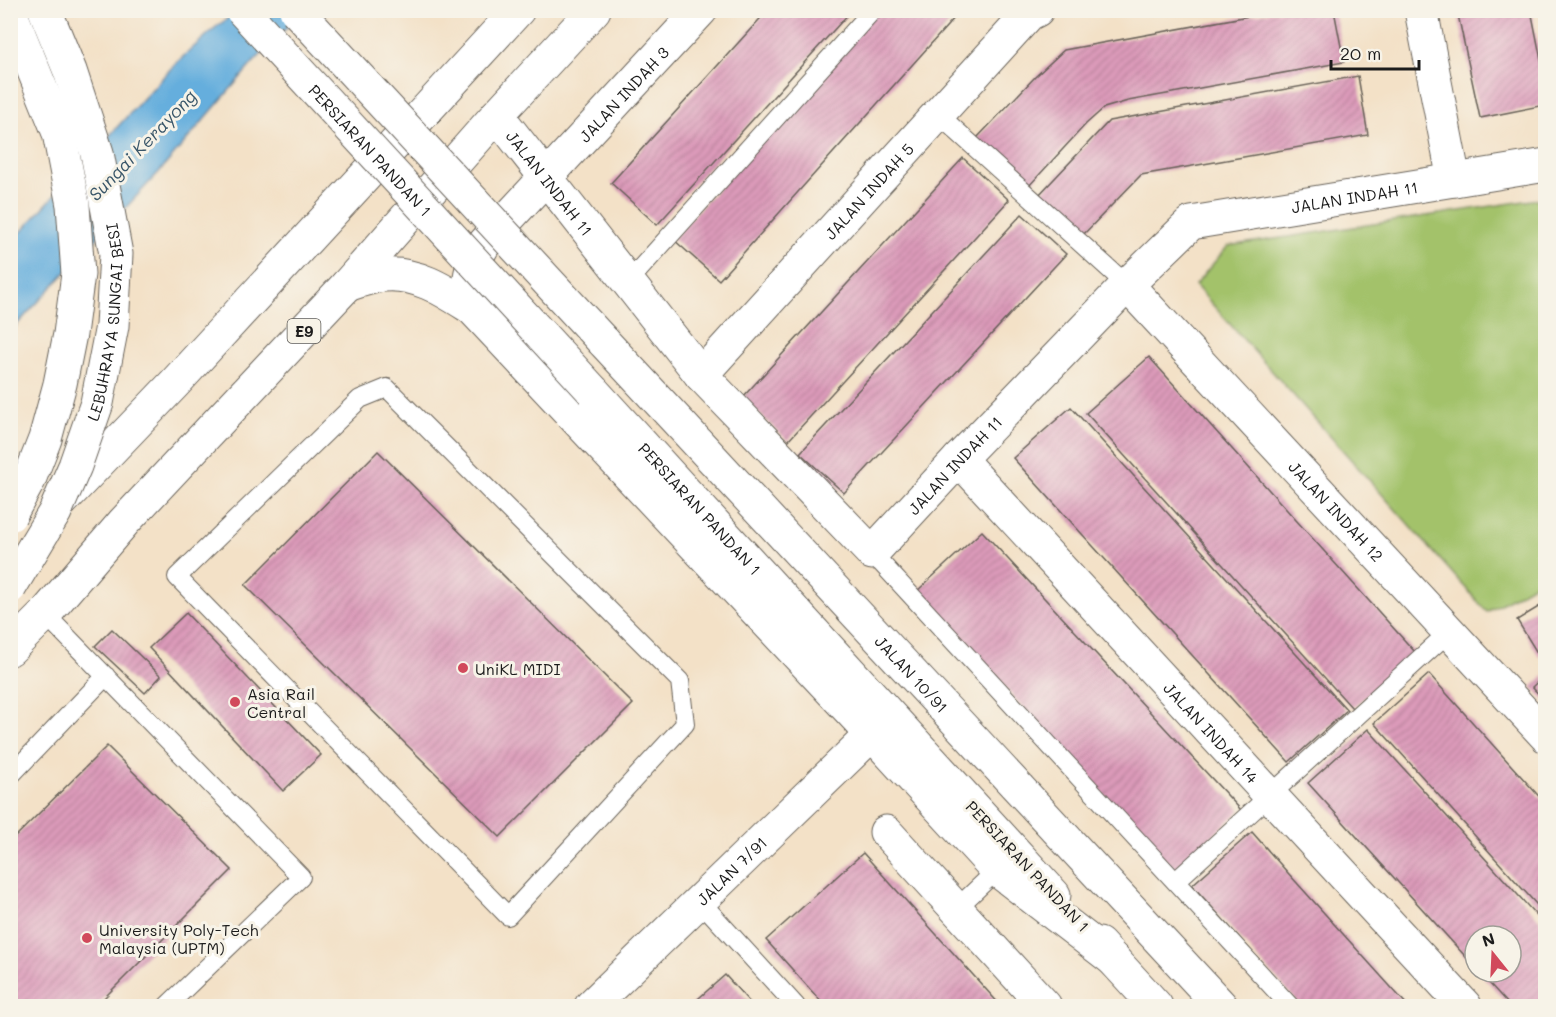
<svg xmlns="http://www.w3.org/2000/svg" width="1556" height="1017" font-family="Mali,sans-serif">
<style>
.green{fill:#a3c26b;stroke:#606f44;stroke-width:1.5}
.water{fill:#65aedd;stroke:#40657c;stroke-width:1.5}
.building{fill:url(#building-hatch)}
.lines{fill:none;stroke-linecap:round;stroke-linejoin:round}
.lane-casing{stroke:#676158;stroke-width:20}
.street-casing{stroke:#676158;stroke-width:35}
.secondary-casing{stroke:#676158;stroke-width:35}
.highway-casing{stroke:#676158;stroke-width:35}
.lane{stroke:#fff;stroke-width:18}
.street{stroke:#fff;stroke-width:33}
.secondary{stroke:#fff;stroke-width:33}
.highway{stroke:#fff;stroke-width:33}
.tram{stroke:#1c1c1c;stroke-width:1.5}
.secondary-bridge-casing{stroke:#676158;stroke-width:35;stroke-linecap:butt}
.highway-bridge-casing{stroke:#676158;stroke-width:35;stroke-linecap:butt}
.secondary-bridge{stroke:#fff;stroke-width:33}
.highway-bridge{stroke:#fff;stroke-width:33}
.poi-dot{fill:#d1495b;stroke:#f7f3e8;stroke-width:2}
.labels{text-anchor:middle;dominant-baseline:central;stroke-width:6;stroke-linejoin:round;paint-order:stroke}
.shield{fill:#f7f3e8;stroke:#5e5c59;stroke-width:1.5}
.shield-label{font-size:15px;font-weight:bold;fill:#1c1c1c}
.street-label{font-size:16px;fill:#1c1c1c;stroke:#f7f3e8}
.poi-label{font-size:16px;fill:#1c1c1c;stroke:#f7f3e8;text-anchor:start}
.water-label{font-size:18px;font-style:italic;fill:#395669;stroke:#f7f3e8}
</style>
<defs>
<pattern id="building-hatch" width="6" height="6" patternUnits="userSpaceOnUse" patternTransform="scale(1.5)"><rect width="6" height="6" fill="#db9ab9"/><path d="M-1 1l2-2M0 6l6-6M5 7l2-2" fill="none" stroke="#bb849e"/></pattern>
</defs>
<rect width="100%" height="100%" fill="#f7f3e8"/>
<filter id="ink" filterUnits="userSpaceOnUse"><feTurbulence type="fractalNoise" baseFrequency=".0167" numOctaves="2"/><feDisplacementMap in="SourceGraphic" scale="12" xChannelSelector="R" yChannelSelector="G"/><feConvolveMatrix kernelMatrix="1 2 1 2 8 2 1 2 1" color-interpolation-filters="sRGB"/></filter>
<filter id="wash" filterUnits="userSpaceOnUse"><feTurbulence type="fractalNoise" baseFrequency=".008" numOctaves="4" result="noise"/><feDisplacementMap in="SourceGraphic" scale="24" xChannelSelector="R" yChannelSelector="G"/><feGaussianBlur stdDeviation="1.35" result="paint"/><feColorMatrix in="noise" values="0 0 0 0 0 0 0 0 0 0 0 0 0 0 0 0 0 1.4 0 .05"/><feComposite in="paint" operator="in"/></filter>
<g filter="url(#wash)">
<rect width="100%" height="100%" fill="#f3e1c7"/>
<path class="green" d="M1545,198V578L1487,612L1195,285L1228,246Z"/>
<path class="water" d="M238,11H303L252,64L160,171L11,331L10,244L175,64L216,27Z"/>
<g id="blocks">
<path class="building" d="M768,10H852L657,225L611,183Z
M877,10H950L956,16L719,280L673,239Z
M1281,10H1334L1344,62L1128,101L1104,108L1086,124L1028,187L976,139L1035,77L1064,50Z
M1457,10H1531L1545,80V105L1480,118Z
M1358,76L1368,135L1141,175L1081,237L1037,197L1109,121Z
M963,158L1009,200L788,441L742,398Z
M1022,214L1066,254L844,493L800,453Z
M1149,357L1415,652L1352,708L1086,413Z
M1071,407L1347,710L1289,762L1013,458Z
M378,451L633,704L500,837L245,585Z
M982,531L1241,810L1174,871L916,592Z
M1545,603V652L1539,656L1517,620Z
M186,613L321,755L283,791L149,648Z
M112,629L161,676L145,693L95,646Z
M1429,674L1545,803V914L1374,723Z
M1545,675V701L1532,687Z
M1368,729L1545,925V1006H1510L1479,972H1511V936H1475V967L1308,783Z
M107,746L232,870L96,1006H10V842Z
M1252,832L1288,873L1408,1006H1301L1192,885Z
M863,853L890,883L1001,1006H825L766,940Z
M725,975L753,1006H690Z"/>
</g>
</g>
<g filter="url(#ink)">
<use href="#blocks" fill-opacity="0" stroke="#676158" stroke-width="1.5"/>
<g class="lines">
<defs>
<path id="lane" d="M939,115L1127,285
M628,282L873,10
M387,388L680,681L685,724L508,916L177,577L360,399Z
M872,553L1290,1006
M45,614L301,877L167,1006
M10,776L106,676
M1176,881L1449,632
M700,901L796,1006
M956,909L997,870"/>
<g id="street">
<path d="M1421,10L1454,180"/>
<path id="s1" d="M497,115L701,375L872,553L959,459L1127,285L1191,223L1546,165"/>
<path id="s2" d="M1127,285L1546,736"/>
<path id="s3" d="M472,308C468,277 468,271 484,244L701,10"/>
<path id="s4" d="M701,375L1029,14L1037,10"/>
<path id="s5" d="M959,459L1465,1006"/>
<path d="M886,832L1045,1006"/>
<path id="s6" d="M591,1006L872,734"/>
</g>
<g id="secondary">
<path d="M347,285C359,281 372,276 384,275C417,272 445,291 472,308L872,734L997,870L1114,960"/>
<path id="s7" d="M603,341L1221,1006"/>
<path id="s8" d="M593,391L1054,895"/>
<path d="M1099,944L1156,1006"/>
</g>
<path id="highway" d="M59,504L174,384L518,10
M10,649L45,614L124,522L347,285L497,115L594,10"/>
</defs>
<use href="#lane" class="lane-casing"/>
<use href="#street" class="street-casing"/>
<use href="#secondary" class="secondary-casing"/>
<use href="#highway" class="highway-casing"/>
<use href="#lane" class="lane"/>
<use href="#street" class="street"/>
<use href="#secondary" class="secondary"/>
<use href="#highway" class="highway"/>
<path class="tram" d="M10,28L26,10
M10,60L54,10"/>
<defs>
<g id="secondary-bridge">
<path id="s9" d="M242,10L593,391"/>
<path d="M296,10L603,341"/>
</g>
<g id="highway-bridge">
<path d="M10,12L59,133L73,205L78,274L70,334L60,384L45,439L29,480L10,515"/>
<path id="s10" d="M10,587L55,512L75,466L97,403L112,326L116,254L97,153L70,71L45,10"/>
</g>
</defs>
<use href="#secondary-bridge" class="secondary-bridge-casing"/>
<use href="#highway-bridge" class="highway-bridge-casing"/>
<use href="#secondary-bridge" class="secondary-bridge"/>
<use href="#highway-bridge" class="highway-bridge"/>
</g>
</g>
<g class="poi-dot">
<circle cx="463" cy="668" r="6"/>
<circle cx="235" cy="702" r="6"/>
<circle cx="87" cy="938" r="6"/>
</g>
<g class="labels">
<rect class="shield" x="287.5" y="319" width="33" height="24" rx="4.5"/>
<g class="shield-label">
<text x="304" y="331">E9</text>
</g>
<g class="street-label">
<text stroke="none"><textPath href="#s3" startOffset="272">JALAN INDAH 3</textPath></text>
<text stroke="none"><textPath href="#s9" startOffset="190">PERSIARAN PANDAN 1</textPath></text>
<text stroke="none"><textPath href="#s1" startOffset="86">JALAN INDAH 11</textPath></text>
<text stroke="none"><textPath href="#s4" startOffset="249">JALAN INDAH 5</textPath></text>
<text stroke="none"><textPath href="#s1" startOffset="1202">JALAN INDAH 11</textPath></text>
<text stroke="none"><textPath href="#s10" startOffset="286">LEBUHRAYA SUNGAI BESI</textPath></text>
<text stroke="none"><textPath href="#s1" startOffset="698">JALAN INDAH 11</textPath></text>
<text stroke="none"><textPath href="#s8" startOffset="159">PERSIARAN PANDAN 1</textPath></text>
<text stroke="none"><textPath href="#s2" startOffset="308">JALAN INDAH 12</textPath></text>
<text stroke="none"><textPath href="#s7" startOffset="454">JALAN 10/91</textPath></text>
<text stroke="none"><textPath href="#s5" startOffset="372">JALAN INDAH 14</textPath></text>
<text transform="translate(1028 866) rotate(47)">PERSIARAN PANDAN 1</text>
<text stroke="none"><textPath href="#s6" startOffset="195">JALAN 7/91</textPath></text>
</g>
<g class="poi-label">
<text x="475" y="668">UniKL MIDI</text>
<text x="247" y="693">Asia Rail<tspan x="247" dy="18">Central</tspan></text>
<text x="99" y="929">University Poly-Tech<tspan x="99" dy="18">Malaysia (UPTM)</tspan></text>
</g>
<g class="water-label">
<text transform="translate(142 145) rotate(-46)">Sungai Kerayong</text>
</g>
</g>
<rect width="1556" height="1017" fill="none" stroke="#f7f3e8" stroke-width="36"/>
<g transform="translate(1493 954) rotate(342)"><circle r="28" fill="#f7f3e8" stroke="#9f9d96" stroke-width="1.5"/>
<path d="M0-4.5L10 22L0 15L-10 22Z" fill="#d1495b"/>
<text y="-9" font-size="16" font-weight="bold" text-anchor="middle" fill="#1c1c1c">N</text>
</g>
<path d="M1331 60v9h88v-9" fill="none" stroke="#1c1c1c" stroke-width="3"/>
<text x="1340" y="60" font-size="18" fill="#1c1c1c" stroke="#f7f3e8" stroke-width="4.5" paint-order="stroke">20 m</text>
</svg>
